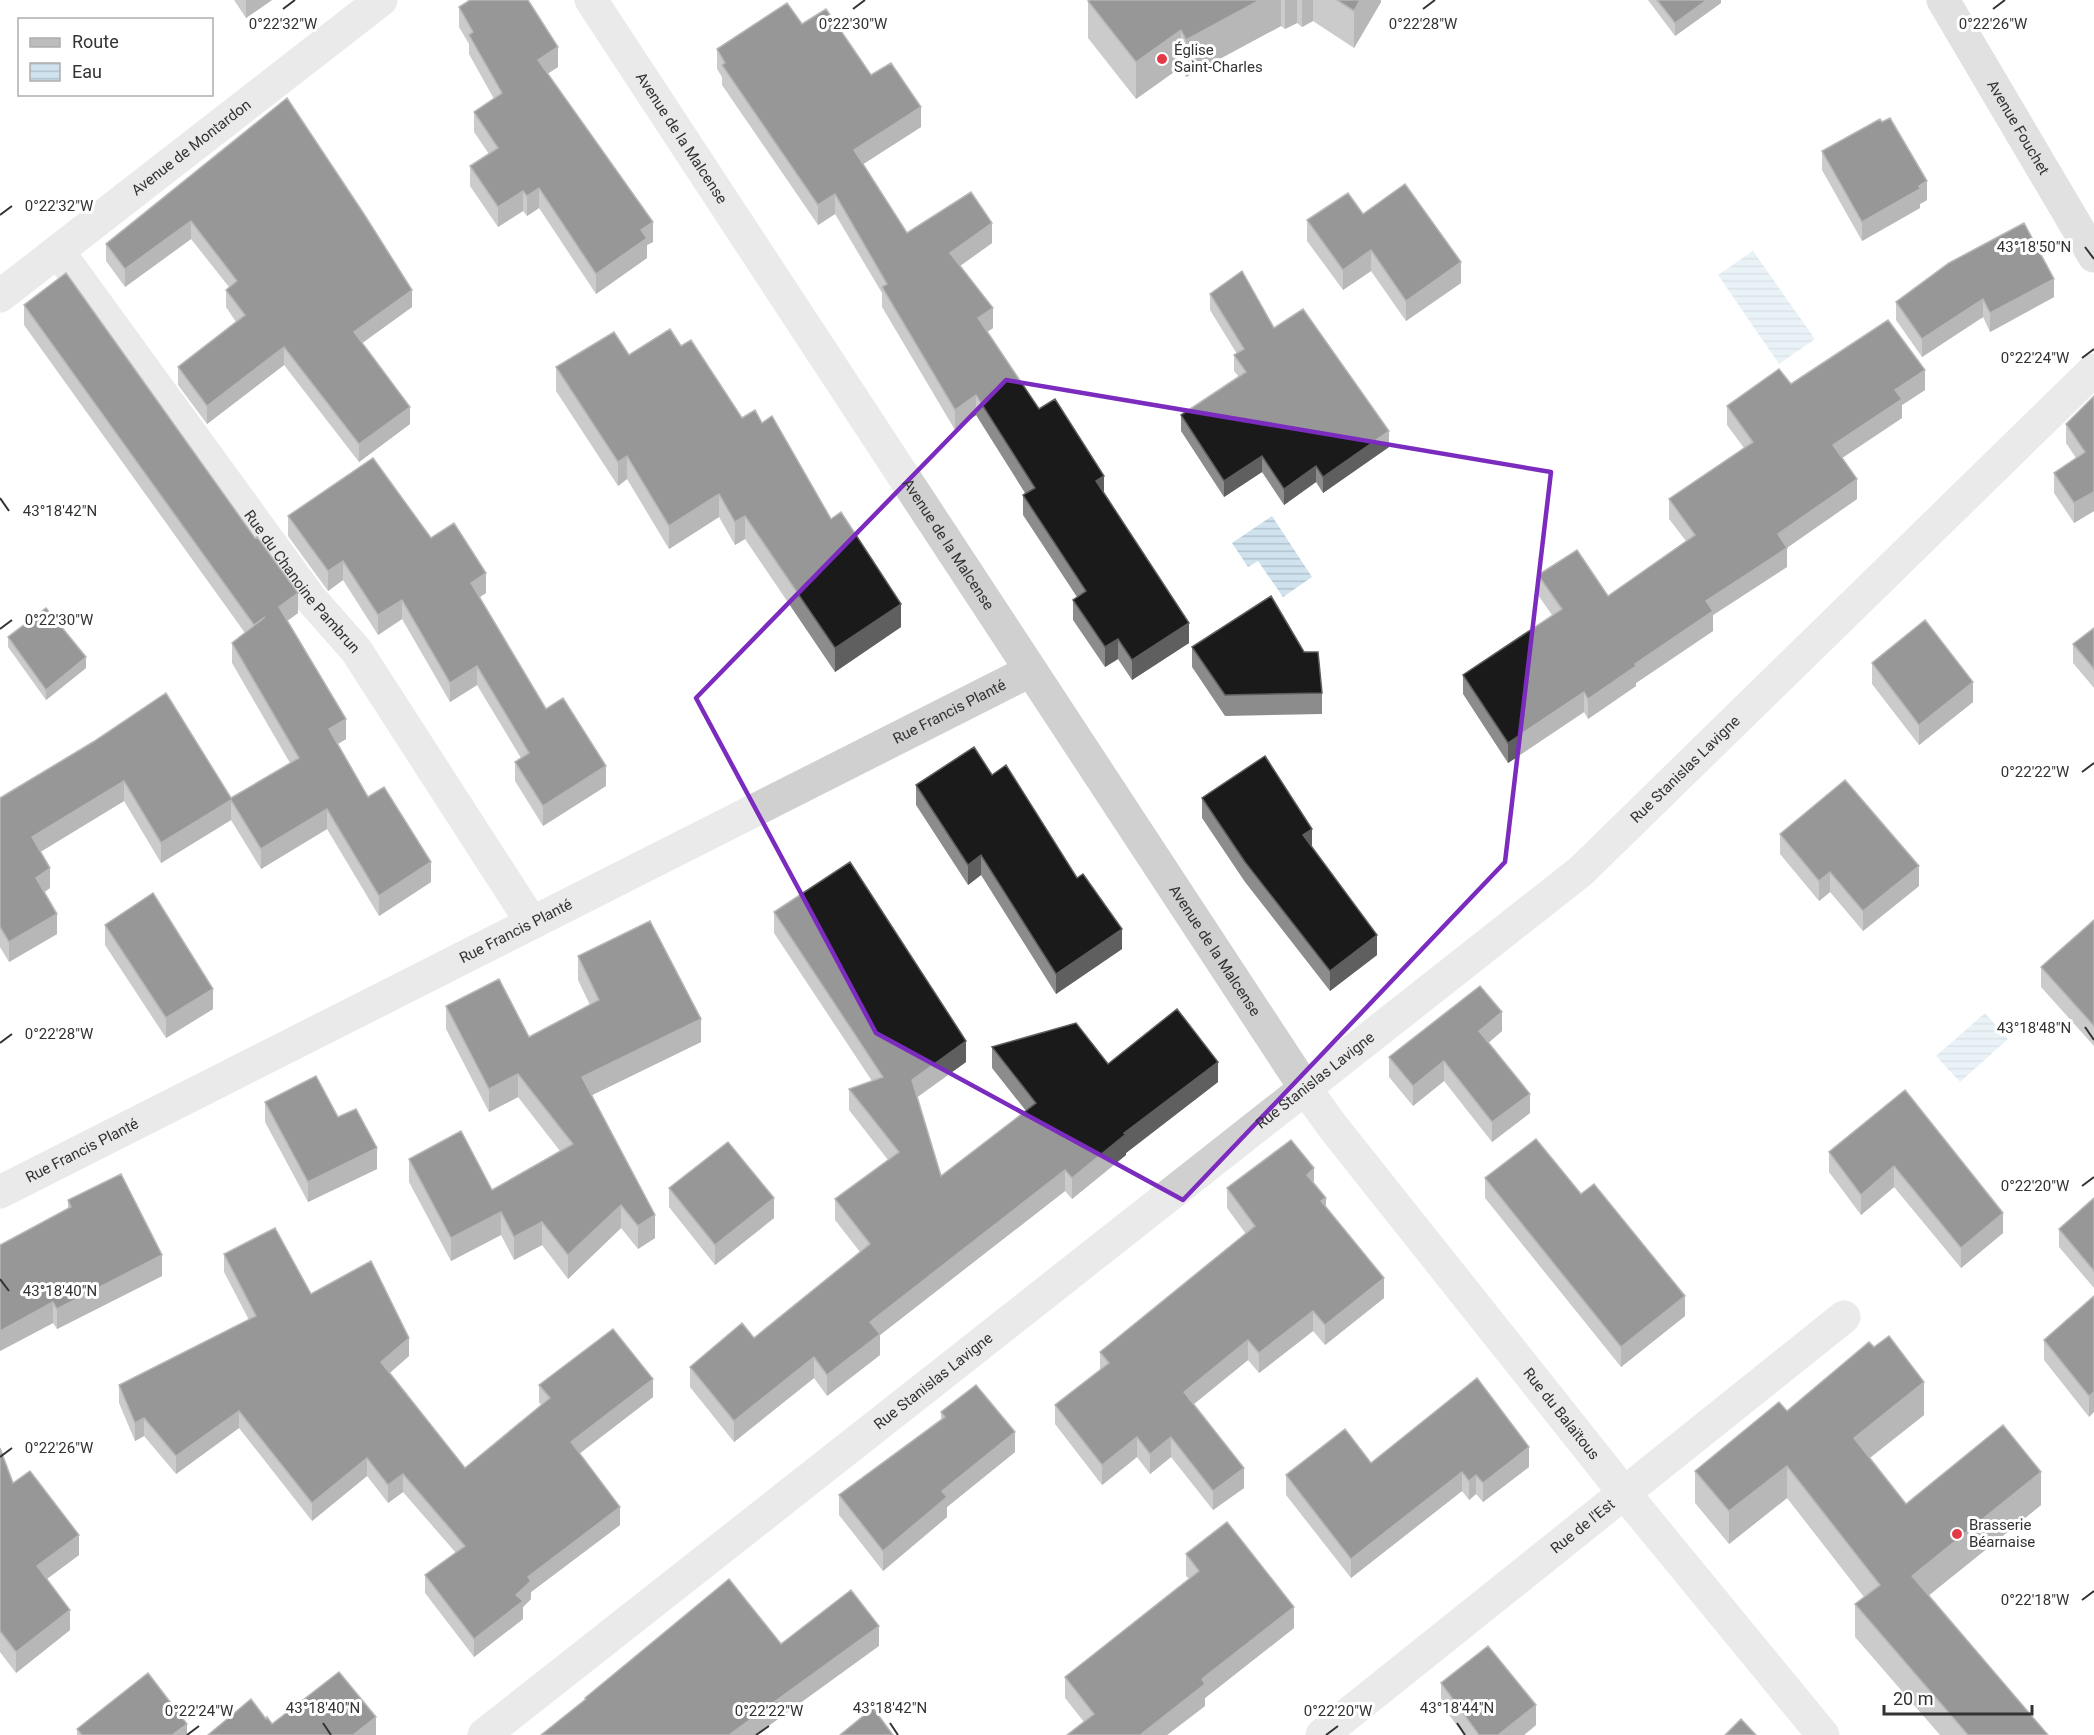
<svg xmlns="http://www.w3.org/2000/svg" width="2094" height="1735" font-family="Roboto,sans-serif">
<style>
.water{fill:url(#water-rules)}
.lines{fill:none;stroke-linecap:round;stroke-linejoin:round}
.street{stroke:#d0d0d0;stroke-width:33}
.secondary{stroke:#bdbdbd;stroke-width:33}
.wall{fill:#8c8c8c}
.shaded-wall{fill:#5f5f5f}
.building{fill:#1a1a1a;stroke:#5f5f5f;stroke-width:1.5}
.marked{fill:none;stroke:#7b2cbf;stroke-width:4.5;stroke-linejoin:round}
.ticks{fill:none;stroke:#333;stroke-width:2}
.poi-dot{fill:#e63946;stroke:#fff;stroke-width:2}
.labels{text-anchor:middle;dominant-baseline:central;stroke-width:6;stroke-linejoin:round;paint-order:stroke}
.poi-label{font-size:15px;fill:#333;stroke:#fff;text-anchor:start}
.street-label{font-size:15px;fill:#333;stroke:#fff}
.ticks-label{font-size:15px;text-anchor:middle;fill:#333;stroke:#fff;stroke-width:6;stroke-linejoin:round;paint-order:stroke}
</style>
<defs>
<pattern id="water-rules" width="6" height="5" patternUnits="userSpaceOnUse" patternTransform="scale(1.5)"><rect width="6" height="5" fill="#cfe2ee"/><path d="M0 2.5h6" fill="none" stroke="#b2c2cd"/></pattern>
</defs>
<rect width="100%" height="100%" fill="#fff"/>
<path class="water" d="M1753,251L1815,339L1779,364L1718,275Z
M1272,516L1312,577L1283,597L1258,561L1248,567L1232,543Z
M1985,1013L2008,1039L1960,1082L1936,1056Z"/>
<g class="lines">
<g class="street">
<path id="s1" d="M591,0L1305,1088L1333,1127L1625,1494L1823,1735"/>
<path id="s2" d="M58,251L310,598L356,650L532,923"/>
<path id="s3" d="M0,296L381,0"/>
<path id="s4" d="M0,1192L1030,671"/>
<path id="s5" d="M484,1735L1581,871L2094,370"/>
<path id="s6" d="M1322,1735L1844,1317"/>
</g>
<path class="secondary" id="s7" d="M1943,0L2094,256"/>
</g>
<path class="wall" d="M234,0H272L246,18Z
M1089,0H1381V2L1354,48L1313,21L1302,27L1297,23L1285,29L1281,26L1186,77L1181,67L1136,99L1088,38V1Z
M1648,0H1721V3L1675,36Z
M459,7L558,67L548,73L653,242L647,245V258L596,294L539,208L527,216L523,211L498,227L470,186V166L489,154L474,132V112L494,99L469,54V44L459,27Z
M802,24L871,75L921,127L863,164L907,233L992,243L960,266L993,328L987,332L1039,409L1104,494L1189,643L1132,680L1118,659L1105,667L1073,620V600L1077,597L1023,515V495L1025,493L976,415L955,430L882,307V293L835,214L818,225L722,85V77L717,69V49Z
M287,98L412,307L362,343L410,424L359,462L284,365L207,424L178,385V367L236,322L226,307V290L229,287L191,239L125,287L106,261V244Z
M1822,151L1927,200L1920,204V208L1862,241L1822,170Z
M1363,214L1461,283L1406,321L1371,271L1343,290L1307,241V220Z
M1210,294L1274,328L1389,447L1323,493L1316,482L1284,505L1262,472L1224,497L1181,431V415L1239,377L1234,371V355L1237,354L1210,310Z
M2054,297L1990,332L1983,317L1922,357L1896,320V302Z
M24,305L298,613L287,621L346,739L338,744L368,797L431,882L379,916L327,829L261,869L231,820L161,863L124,801L40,852L50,888L45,892L57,934L9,962L0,947V798L93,742L231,798L290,763L232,663V643L245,633L24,325Z
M681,346L742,418L762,423L831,519L901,627L835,672L745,539L735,545L719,517L669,549L627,479L618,486L556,391V367Z
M1791,384L1925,390L1902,405V418L1842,458L1857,499L1787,548V567L1713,615V631L1636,683V686L1588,719L1584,712L1508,763L1463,694V675L1552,615L1538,595V575L1608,596L1686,541L1669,519V499L1744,448L1727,425V406Z
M2094,396V511L2074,523L2054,493V473L2076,458L2066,443V424Z
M288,516L431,538L486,593L479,597L546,709L606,786L543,826L515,781V762L521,758L477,685L450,702L402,619L378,635L343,580L328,591L288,536Z
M2094,628V688L2073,663V644Z
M8,637L86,668L46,700L8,647Z
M1192,647L1322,693V714L1225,716L1192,667Z
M1872,663L1973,702L1919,745L1872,684Z
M992,775L1122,949L1056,994L981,875L968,885L916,805V785Z
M1202,798L1312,848L1377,955L1330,991L1245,882L1202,818Z
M1780,834L1919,886L1863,931L1830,892L1819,901L1780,854Z
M774,912L966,1062L917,1097L941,1176L1026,1111L992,1068V1047L1108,1064L1218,1082L1126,1153V1155L1072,1199L1065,1191L880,1335V1355L827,1396L814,1378L734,1442L690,1387V1367L754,1338L860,1252L835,1220V1199L888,1160L849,1110V1089L872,1081L774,933Z
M2094,920V1046L2041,987V967Z
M105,925L213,1009L166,1038L105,945Z
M578,956L701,1042L592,1095L655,1238L638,1249L621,1228L568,1279L542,1245L514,1260L501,1235L451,1261L409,1182V1159L492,1190L560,1151L518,1097L489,1112L446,1029V1006L529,1037L590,1005L578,980Z
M1502,1031L1488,1043L1530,1113L1492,1142L1444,1081L1413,1106L1389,1077V1057Z
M1905,1090L2003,1233L1961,1268L1894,1187L1861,1215L1829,1172V1152Z
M265,1102L377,1169L308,1202L265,1122Z
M1485,1178L1685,1316L1621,1367L1485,1198Z
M1314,1183L1326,1207L1384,1298L1325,1345L1313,1331L1259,1373L1248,1360L1194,1404L1244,1488L1213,1510L1171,1457L1150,1474L1137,1457L1102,1485L1055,1424V1405L1100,1370V1352L1246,1234L1227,1208V1188Z
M669,1188L774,1218L715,1265L669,1207Z
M2094,1198V1288L2059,1247V1229Z
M68,1200L162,1276L57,1329L53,1323L0,1351V1245L68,1209Z
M224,1254L311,1294L409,1356L390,1373L465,1468L541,1405L539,1402V1385L653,1397L579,1454L620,1525L531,1592V1599L523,1607V1619L474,1657L425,1593V1575L456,1553L403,1492L388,1503L367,1476L312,1521L239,1428L176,1474L144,1436L135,1441L119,1403V1385L249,1320L224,1272Z
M2094,1296L2089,1417L2044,1360V1340Z
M1874,1347L1924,1415L1870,1458L1906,1504L2041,1505L1929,1595L2048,1735H1940L1855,1637V1604L1864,1597L1787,1498L1729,1544L1695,1503V1471L1787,1411Z
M941,1412L1015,1452L947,1507V1517L883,1571L839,1515V1495L941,1419Z
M0,1448L13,1483L79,1555L47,1579L70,1630L16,1673L0,1652Z
M1371,1463L1529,1467L1483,1502L1476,1494L1469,1500L1462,1491L1351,1578L1286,1495V1475Z
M1186,1554L1294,1628L1205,1698V1706L1167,1735H1067L1084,1722L1065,1698V1677L1189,1579L1186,1576Z
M1441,1683L1536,1725L1524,1735H1464L1441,1704Z
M77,1729L187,1735H77Z"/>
<path class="shaded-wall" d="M246,0H272L246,18Z
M1260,0H1281V26L1186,77V40Z
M1285,0H1297V23L1285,29Z
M1302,0H1313V21L1302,27Z
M1360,0H1381V2L1354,48V11Z
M1707,0H1721V3L1675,36V23Z
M1181,30V67L1136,99V62Z
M558,47V67L538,80V60Z
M921,107V127L854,170V150Z
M1927,181V200L1920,204V208L1862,241V222Z
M539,188V208L527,216V196Z
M523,191V211L498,227V207Z
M835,194V214L818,225V205Z
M191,221V239L125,287V269Z
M653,222V242L647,245V258L596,294V274L641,230Z
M992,223V243L950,273V253Z
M1371,250V271L1343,290V270Z
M1461,262V283L1406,321V301Z
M2054,279V297L1990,332V313Z
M412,290V307L354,349V332Z
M1983,299V317L1922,357V339Z
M993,308V328L978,338V318Z
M284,347V365L207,424V406Z
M1925,370V390L1902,405V418L1833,464V445L1895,390Z
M976,395V415L955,430V410Z
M410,407V424L359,462V444Z
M1389,431V447L1323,493V477Z
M627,456V479L618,486V462Z
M1262,456V472L1224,497V481Z
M1316,466V482L1284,505V489Z
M1104,476V495L1096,481Z
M1857,479V499L1782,551L1787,548V567L1713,615V631L1636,683V686L1588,719V699L1635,664L1778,534Z
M2094,492V511L2074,523V503Z
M719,494V517L669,549V526Z
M745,516V539L735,545V522Z
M343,561V580L328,591V571Z
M486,573V593L471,603V583Z
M298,593V613L279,627V607Z
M402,600V619L378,635V615Z
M901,604V627L835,672V648Z
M1189,623V643L1132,680V660Z
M1118,639V659L1105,667V647Z
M86,657V668L46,700V690Z
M477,666V685L450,702V683Z
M1973,682V702L1919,745V725Z
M1584,692V712L1508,763V743Z
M346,719V739L329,749V729Z
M606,766V786L543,826V806Z
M124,781V801L32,857V837Z
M231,800V820L161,863V843Z
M327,809V829L261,869V849Z
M1312,829V849L1303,835Z
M981,855V875L968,885V865Z
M431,862V882L379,916V896Z
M1919,866V886L1863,931V911Z
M50,868V888L36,897V878Z
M1830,872V892L1819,901V881Z
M57,914V934L9,962V942Z
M1122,929V949L1056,994V974Z
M1377,935V955L1330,991V971Z
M213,989V1009L166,1038V1018Z
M1502,1012V1031L1479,1051V1031Z
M701,1019V1042L582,1100V1077Z
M966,1041V1062L912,1101V1080Z
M1444,1061V1081L1413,1106V1086Z
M1218,1062V1082L1126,1153V1155L1072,1199V1178L1124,1133Z
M518,1074V1097L489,1112V1089Z
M1530,1094V1113L1492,1142V1122Z
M377,1148V1169L308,1202V1182Z
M1894,1166V1187L1861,1215V1195Z
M1314,1168V1188L1307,1175Z
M1065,1170V1191L880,1335V1355L827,1396V1375L870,1322Z
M774,1198V1218L715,1265V1245Z
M1326,1198V1218L1321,1201Z
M621,1205V1228L568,1279V1255Z
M501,1212V1235L451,1261V1238Z
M2003,1213V1233L1961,1268V1248Z
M655,1215V1238L638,1249V1226Z
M542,1222V1245L514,1260V1237Z
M162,1255V1276L57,1329V1309Z
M1384,1278V1298L1325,1345V1325Z
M1685,1296V1316L1621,1367V1347Z
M53,1302V1323L0,1351V1331Z
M1313,1311V1331L1259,1373V1353Z
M409,1338V1356L381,1380V1362Z
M1248,1340V1360L1184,1412V1392Z
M814,1357V1378L734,1442V1421Z
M653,1379V1397L571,1460V1442Z
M1924,1382V1415L1854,1470V1438Z
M2094,1392V1412L2089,1417V1396Z
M239,1411V1428L176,1474V1456Z
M144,1418V1436L135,1441V1423Z
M1015,1432V1452L947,1507V1517L883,1571V1551L942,1491Z
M1137,1437V1457L1102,1485V1465Z
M1171,1437V1457L1150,1474V1454Z
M1529,1447V1467L1483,1502V1483Z
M367,1458V1476L312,1521V1503Z
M1787,1466V1498L1729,1544V1511Z
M1244,1468V1488L1213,1510V1491Z
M1462,1472V1491L1351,1578V1559Z
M2041,1472V1505L1912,1609V1576Z
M403,1474V1492L388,1503V1485Z
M1476,1475V1494L1469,1500V1481Z
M620,1507V1525L531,1592V1599L523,1607V1619L474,1657V1639L516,1595L528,1577Z
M79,1535V1555L37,1586V1566Z
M1294,1607V1628L1205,1698V1706L1167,1735H1140L1202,1679Z
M70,1610V1630L16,1673V1652Z
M879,1626V1646L756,1735H729Z
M1536,1705V1725L1524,1735H1498Z
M376,1717V1735H353Z
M187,1724V1735H172Z"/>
<path class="building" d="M470,0H528L558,47L538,60L653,222L641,230L647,238L596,274L539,188L527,196L523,191L498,207L470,166L498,148L474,112L502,93L469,35L473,32L459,7Z
M1089,0H1260L1186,40L1181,30L1136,62L1088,1Z
M1337,0H1360L1354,11Z
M1657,0H1707L1675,23Z
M787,3L802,24L826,9L871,75L891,63L921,107L854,150L907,233L971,192L992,223L950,253L993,308L978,318L1039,409L1055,399L1104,476L1096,481L1189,623L1132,660L1118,639L1105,647L1073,600L1086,591L1023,495L1035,488L976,395L955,410L882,287L887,284L835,194L818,205L722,65L725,63L717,49Z
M287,98L364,214L412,290L354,332L410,407L359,444L284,347L207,406L178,367L245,315L226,290L237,281L191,221L125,269L106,244Z
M1890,118L1927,181L1919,186L1920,189L1862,222L1822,151L1880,119L1882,122Z
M1405,184L1461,262L1406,301L1371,250L1343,270L1307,220L1348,193L1363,214Z
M2024,223L2054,279L1990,313L1983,299L1922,339L1896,302L1949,263Z
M1242,271L1274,328L1303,309L1389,431L1323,477L1316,466L1284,489L1262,456L1224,481L1181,415L1246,372L1234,355L1244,349L1210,294Z
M66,273L255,538L257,537L298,593L279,607L346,719L329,729L368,797L384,787L431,862L379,896L327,809L261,849L231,800L161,843L124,781L32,837L50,868L36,878L57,914L9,942L0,927V798L93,742L166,693L231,798L299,758L232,643L265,617L254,625L24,305Z
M1888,320L1925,370L1895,390L1902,399L1833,445L1857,479L1778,534L1787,548L1706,601L1713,611L1635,664L1636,666L1588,699L1584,692L1508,743L1463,675L1562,609L1538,575L1577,550L1608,596L1695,535L1669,499L1753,442L1727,406L1779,369L1791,384Z
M670,329L681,346L691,340L742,418L755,410L762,423L772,416L831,519L841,512L901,604L835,648L745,516L735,522L719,494L669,526L627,456L618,462L556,367L614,332L629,355Z
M2094,396V492L2074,503L2054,473L2085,452L2066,424Z
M373,458L431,538L454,523L486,573L471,583L546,709L563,698L606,766L543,806L515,762L529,753L477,666L450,683L402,600L378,615L343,561L328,571L288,516Z
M1271,596L1304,652H1318L1322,693L1225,695L1192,647Z
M46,608L86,657L46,690L8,637Z
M1925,620L1973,682L1919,725L1872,663Z
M2094,628V669L2073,644Z
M974,747L992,775L1006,765L1077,878L1083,874L1122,929L1056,974L981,855L968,865L916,785Z
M1265,756L1312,829L1303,835L1377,935L1330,971L1245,862L1202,798Z
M1845,780L1919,866L1863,911L1830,872L1819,881L1780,834Z
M850,862L966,1041L912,1080L941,1176L1036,1103L992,1047L1076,1023L1108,1064L1177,1009L1218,1062L1124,1133L1126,1134L1072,1178L1065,1170L870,1322L880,1334L827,1375L814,1357L734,1421L690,1367L742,1323L754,1338L870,1244L835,1199L899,1152L849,1089L883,1077L774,912Z
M153,893L213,989L166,1018L105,925Z
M2094,920V1026L2041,967Z
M650,921L701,1019L582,1077L655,1215L638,1226L621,1205L568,1255L542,1222L514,1237L501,1212L451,1238L409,1159L461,1131L492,1190L573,1144L518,1074L489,1089L446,1006L499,979L529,1037L599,1000L578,956Z
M1480,986L1502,1012L1479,1031L1530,1094L1492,1122L1444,1061L1413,1086L1389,1057Z
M316,1076L338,1117L356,1109L377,1148L308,1182L265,1102Z
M1905,1090L2003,1213L1961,1248L1894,1166L1861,1195L1829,1152Z
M1536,1139L1581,1194L1594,1184L1685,1296L1621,1347L1485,1178Z
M1291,1140L1314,1168L1307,1175L1326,1198L1321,1201L1384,1278L1325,1325L1313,1311L1259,1353L1248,1340L1184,1392L1244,1468L1213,1491L1171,1437L1150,1454L1137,1437L1102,1465L1055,1405L1109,1363L1100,1352L1255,1226L1227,1188Z
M728,1142L774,1198L715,1245L669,1188Z
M121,1174L162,1255L57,1309L53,1302L0,1331V1245L71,1207L68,1200Z
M2094,1198V1271L2059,1229Z
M275,1228L311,1294L371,1261L409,1338L381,1362L465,1468L550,1398L539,1385L613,1329L653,1379L571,1442L620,1507L528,1577L531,1581L516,1595L523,1601L474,1639L425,1575L465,1546L403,1474L388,1485L367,1458L312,1503L239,1411L176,1456L144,1418L135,1423L119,1385L256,1316L224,1254Z
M2094,1296V1392L2089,1396L2044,1340Z
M1889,1336L1924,1382L1854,1438L1906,1504L2003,1425L2041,1472L1912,1576L2048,1735H1968L1855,1604L1880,1585L1787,1466L1729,1511L1695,1471L1779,1402L1787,1411L1869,1342L1874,1347Z
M1477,1378L1529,1447L1483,1483L1476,1475L1469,1481L1462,1472L1351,1559L1286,1475L1345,1429L1371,1463Z
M976,1385L1015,1432L942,1491L947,1497L883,1551L839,1495L945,1417L941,1412Z
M0,1448L13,1483L30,1471L79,1535L37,1566L70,1610L16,1652L0,1631Z
M1227,1522L1294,1607L1202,1679L1205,1684L1140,1735H1067L1094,1714L1065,1677L1199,1571L1186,1554Z
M729,1579L781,1644L851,1590L879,1626L729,1735H541L586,1699L585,1698Z
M1488,1646L1536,1705L1498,1735H1479L1441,1683Z
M339,1672L376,1717L353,1735H208L251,1699L266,1719L267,1717L272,1724Z
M148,1673L187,1724L172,1735H82L77,1729Z
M873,1708L893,1735H840Z
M1741,1719L1756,1735H1725Z"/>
<path d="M0 0H2094V1735H0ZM1006,380L1551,472L1505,862L1183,1200L876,1033L696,698Z" fill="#fff" fill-opacity=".55" fill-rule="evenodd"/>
<path class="marked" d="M1006,380L1551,472L1505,862L1183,1200L876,1033L696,698Z"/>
<path class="ticks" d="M283,9L295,0M853,9L865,0M1423,9L1435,0M1993,9L2005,0M0,215L12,206M2085,247L2094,259M2082,358L2094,349M0,498L9,511M0,629L12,620M2082,772L2094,763M2085,1027L2094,1040M0,1043L12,1034M2082,1186L2094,1177M0,1279L9,1291M0,1457L12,1448M2082,1600L2094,1591M323,1723L331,1735M890,1723L898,1735M1457,1723L1465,1735M187,1735L199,1726M756,1735L769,1726M1326,1735L1338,1726"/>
<g class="poi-dot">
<circle cx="1162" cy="59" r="6"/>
<circle cx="1957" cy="1534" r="6"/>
</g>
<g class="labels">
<g class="poi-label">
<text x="1174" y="50">Église<tspan x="1174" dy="17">Saint-Charles</tspan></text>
<text x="1969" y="1525">Brasserie<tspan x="1969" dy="17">Béarnaise</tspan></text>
</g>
<g class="street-label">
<text stroke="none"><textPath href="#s7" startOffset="148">Avenue Fouchet</textPath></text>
<text stroke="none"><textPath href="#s1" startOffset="165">Avenue de la Malcense</textPath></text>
<text stroke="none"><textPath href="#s3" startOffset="242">Avenue de Montardon</textPath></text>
<text stroke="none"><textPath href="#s1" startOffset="651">Avenue de la Malcense</textPath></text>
<text stroke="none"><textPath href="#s2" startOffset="411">Rue du Chanoine Pambrun</textPath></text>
<text stroke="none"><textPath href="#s4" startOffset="1064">Rue Francis Planté</textPath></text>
<text stroke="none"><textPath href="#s5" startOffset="1542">Rue Stanislas Lavigne</textPath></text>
<text stroke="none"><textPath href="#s4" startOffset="578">Rue Francis Planté</textPath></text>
<text stroke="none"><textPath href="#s1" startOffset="1137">Avenue de la Malcense</textPath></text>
<text stroke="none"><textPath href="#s5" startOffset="1058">Rue Stanislas Lavigne</textPath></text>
<text stroke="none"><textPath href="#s4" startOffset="92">Rue Francis Planté</textPath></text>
<text stroke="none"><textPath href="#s5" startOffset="572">Rue Stanislas Lavigne</textPath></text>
<text stroke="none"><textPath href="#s1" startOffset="1716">Rue du Balaïtous</textPath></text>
<text stroke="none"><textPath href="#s6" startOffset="334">Rue de l'Est</textPath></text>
</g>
</g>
<g class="ticks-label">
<text x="283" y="29">0°22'32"W</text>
<text x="1423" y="29">0°22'28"W</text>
<text x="1993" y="29">0°22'26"W</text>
<text x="853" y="29">0°22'30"W</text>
<text x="59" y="211">0°22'32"W</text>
<text x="2034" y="252">43°18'50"N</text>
<text x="2035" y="363">0°22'24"W</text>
<text x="60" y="516">43°18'42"N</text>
<text x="59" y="625">0°22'30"W</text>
<text x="2035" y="777">0°22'22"W</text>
<text x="2034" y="1033">43°18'48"N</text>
<text x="59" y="1039">0°22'28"W</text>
<text x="2035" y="1191">0°22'20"W</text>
<text x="60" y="1296">43°18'40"N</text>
<text x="59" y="1453">0°22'26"W</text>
<text x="2035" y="1605">0°22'18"W</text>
<text x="323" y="1713">43°18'40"N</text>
<text x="890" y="1713">43°18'42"N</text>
<text x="1457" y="1713">43°18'44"N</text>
<text x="199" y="1716">0°22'24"W</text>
<text x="769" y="1716">0°22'22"W</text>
<text x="1338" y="1716">0°22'20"W</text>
</g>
<rect x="18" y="18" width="195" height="78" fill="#ffffff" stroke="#adadad" stroke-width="1.5"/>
<rect x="30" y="38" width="30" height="9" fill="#bdbdbd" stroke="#adadad" stroke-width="1.5"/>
<text x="72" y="48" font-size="18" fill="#333333">Route</text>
<rect x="30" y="63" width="30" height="18" fill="url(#water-rules)" stroke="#adadad" stroke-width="1.5"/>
<text x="72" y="78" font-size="18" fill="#333333">Eau</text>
<path d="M1884 1705v9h148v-9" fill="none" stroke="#333333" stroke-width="3"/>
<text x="1893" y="1705" font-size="18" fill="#333333" stroke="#ffffff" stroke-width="4.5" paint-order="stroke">20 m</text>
</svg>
